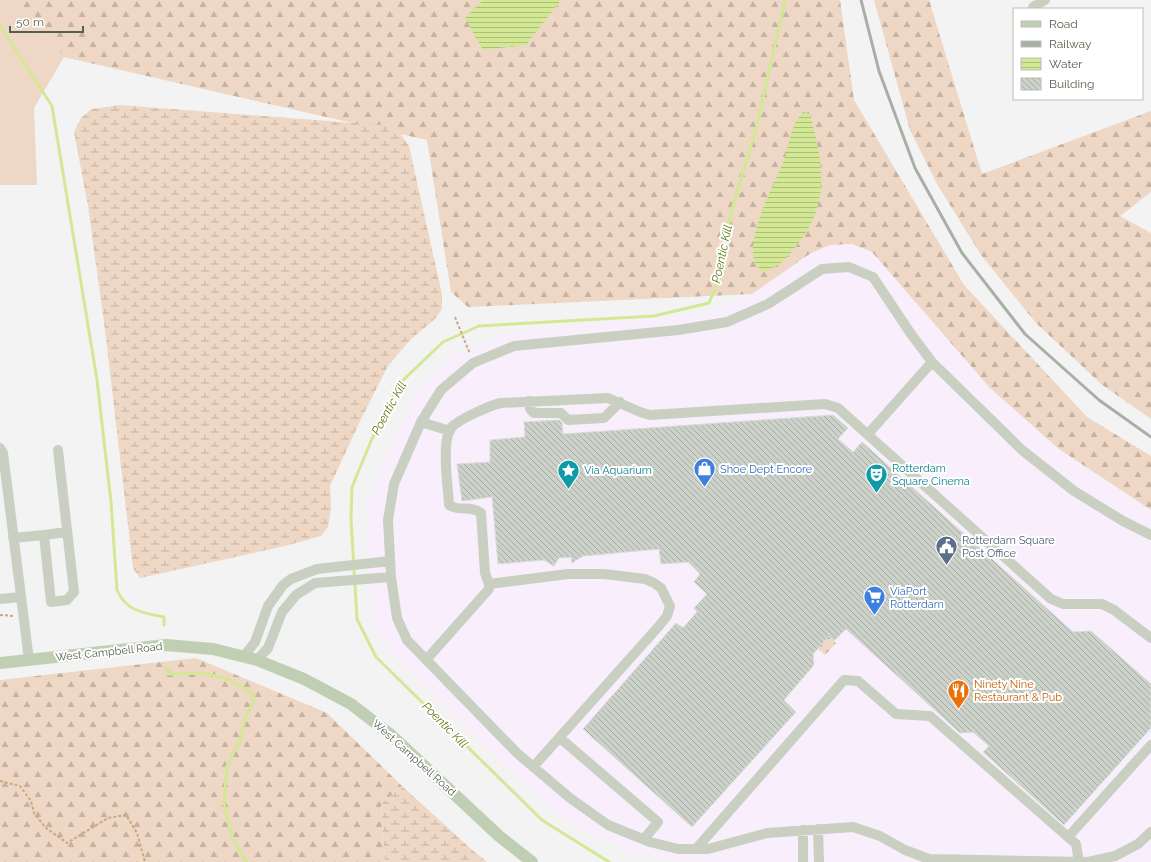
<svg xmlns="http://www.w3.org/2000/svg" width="1151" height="862" font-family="Raleway,sans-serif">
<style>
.commercial{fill:#f9effc}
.grass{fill:#eed7c5}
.forest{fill:url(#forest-firs)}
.wetland{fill:url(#wetland-marsh)}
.cemetery{fill:url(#cemetery-stones)}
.water{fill:url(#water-rules)}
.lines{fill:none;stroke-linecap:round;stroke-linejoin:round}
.stream{stroke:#d3e895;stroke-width:3}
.building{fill:url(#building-back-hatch);stroke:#d8ddd7}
.path{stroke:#cba97e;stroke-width:2;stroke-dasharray:3 2;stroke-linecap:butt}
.minor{stroke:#c9d0c1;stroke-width:10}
.major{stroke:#c0cfb4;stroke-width:12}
.rail{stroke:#a9afa6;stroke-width:3}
.labels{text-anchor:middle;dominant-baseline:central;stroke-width:4;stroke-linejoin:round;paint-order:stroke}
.culture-label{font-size:11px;fill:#0d838f;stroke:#fff;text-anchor:start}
.shop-label{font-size:11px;fill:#366cbe;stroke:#fff;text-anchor:start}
.service-label{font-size:11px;fill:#4e5e75;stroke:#fff;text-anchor:start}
.street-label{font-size:11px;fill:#555f4b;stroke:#fff}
.food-label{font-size:11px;fill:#c56008;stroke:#fff;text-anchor:start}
.water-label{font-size:12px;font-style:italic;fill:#607b14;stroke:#fff}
</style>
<defs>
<pattern id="forest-firs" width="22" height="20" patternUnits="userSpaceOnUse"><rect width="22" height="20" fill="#eed7c5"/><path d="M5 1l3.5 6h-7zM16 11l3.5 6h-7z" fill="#c4b2a2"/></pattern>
<pattern id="wetland-marsh" width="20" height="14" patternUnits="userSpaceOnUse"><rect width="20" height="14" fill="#eed7c5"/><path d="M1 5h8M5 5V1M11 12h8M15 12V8" fill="none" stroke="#c4b2a2"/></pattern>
<pattern id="cemetery-stones" width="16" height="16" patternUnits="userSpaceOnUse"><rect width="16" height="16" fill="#eed7c5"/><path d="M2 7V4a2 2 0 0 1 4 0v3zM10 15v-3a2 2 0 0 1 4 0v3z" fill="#c4b2a2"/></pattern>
<pattern id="water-rules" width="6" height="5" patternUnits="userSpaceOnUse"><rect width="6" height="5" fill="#d3e895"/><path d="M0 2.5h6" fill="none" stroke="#aebf7c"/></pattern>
<pattern id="building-back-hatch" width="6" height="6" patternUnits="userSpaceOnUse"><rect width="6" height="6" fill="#ccd1ca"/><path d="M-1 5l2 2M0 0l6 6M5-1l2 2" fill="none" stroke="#a8ada6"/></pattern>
</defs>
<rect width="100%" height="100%" fill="#f3f3f4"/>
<path class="commercial" d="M852,244L872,252L991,388L1059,449L1151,510V862H694L633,853L556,814L392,654L373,618L367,546L370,497L415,395L449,357L515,331L705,313L752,294L811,253L830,245Z"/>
<path class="grass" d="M0,0H16L64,57L34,108L37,185H0Z"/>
<path class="forest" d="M16,0H840L854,100L964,285L1087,417L1151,456V510L1059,449L990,388L872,252L852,244L830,245L811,253L752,294L468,307L451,292L427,140L64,57Z
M874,0H929L982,174L1151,111V192L1120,216L1151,233V419L1101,384L1036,323L981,255L937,184L910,130Z
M196,658L327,713L402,786L381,804L385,862H0V680Z"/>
<path class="wetland" d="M120,105L380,125L396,128L409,146L442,294V309L435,319L410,340L388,366L361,419L330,486L331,509L328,527L321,536L285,546L140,578L133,568L105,330L88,206L74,132L81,118L92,109Z
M402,786L470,848L487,862H385L381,804Z"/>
<path class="cemetery" d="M827,635L836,643L825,655L818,649L822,644L820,643Z"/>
<path class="water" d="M483,0H561L526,45L483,50L465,18Z
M803,112L810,114C823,162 831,204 797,245C785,260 782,264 764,272C733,256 776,183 784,160C790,142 790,127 803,112Z"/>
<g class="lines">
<path class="stream" d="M0,26L52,106L97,380L111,502L117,590C126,611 143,613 164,617V625
M167,668V674L205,673L230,680L251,692L254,701L246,716L240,740L227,766L224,803L232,837L246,862
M609,862L542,820L376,657L357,619L351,519L352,487L371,441L400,383L443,342L479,326L654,316L709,303L720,277L730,216L757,125L785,0"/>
</g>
<path class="building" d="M833,415L848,428L838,439L853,452L862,442L1073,632L1091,631L1151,684V728L1064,825L983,752L989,746L973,732L960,733L846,629L834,641L829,636L813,654L814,665L784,700L796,712L692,827L583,729L676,623L683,628L697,612L694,608L707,594L694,582L700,574L688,562L661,564L659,549L583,556L572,563L571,557L559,558L554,566L544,560L498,564L492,497L462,501L457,464L490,462V440L525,437L524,422L559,420L562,423L563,434Z"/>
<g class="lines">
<path class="path" d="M455,317L470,354
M0,615L14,616
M0,781L20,786L31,801L34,813L46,828L67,843L108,818L126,815L137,833L145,862"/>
<path class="minor" d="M1033,7L1045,0
M529,401L530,409L534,413H561L568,420L604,418L620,402
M421,422L450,431
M868,434L932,362
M0,448L3,453L29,660
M58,450L74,592L67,600L51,602L44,535L67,532
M1151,535L1123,521L1074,491L1022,450L932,362L911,334L873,277L849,267L822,269L768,304L727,322L678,330L514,346L473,363L441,390L421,422L394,484L388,520L391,577L397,618L407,640L517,753L570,798L608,825L650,842L678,849H708L767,833L853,827L880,836L905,850L929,859L1088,862L1115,856L1138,844L1151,832
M13,538L44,535
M0,599L21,597
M243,657L255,642L268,606L283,585L291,579L317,569L390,561
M257,660L268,648L282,612L296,595L315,583L391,577
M426,660L489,589V584
M560,738L658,822L644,839
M533,767L659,626L667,616L670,606L661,588L654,583L645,579L604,574H568L489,584L485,573L481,513C471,505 459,512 449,505C448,486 441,442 451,428C457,420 491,405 501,403L608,398L640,412L650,415L825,404L838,408L1051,599L1063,604H1102L1114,610L1151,638
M818,829L819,862
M1068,837L1151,745
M696,849L844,680L858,681L896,714L930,716L1076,844L1079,862
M803,862V830"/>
<path class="major" d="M0,663L166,645L213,649L257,660L304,679L351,704L391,735L499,836L532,862"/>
<path class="rail" d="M861,0L879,71L915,168L962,253L1025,334L1099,400L1151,437"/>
</g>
<defs>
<symbol id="shop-pin" viewBox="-11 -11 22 30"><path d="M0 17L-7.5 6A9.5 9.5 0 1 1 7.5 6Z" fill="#3f7fe0" stroke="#fff"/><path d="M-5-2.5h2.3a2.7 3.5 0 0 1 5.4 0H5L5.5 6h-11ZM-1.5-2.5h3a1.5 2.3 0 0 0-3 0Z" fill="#fff"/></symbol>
<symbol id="sight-pin" viewBox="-11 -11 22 30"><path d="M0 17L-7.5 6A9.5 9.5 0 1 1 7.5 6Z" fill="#0f9aa8" stroke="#fff"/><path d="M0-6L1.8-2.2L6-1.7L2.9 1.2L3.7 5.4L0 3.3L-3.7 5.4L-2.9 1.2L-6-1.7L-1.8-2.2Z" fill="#fff"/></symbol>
<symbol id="theatre-pin" viewBox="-11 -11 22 30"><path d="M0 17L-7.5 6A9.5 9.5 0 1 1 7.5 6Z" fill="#0f9aa8" stroke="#fff"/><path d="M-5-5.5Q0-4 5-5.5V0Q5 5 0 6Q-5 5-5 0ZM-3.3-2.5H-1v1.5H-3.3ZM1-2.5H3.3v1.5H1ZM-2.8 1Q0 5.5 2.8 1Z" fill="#fff"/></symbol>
<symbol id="civic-pin" viewBox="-11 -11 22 30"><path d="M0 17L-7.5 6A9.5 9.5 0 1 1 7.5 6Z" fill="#5c6f8a" stroke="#fff"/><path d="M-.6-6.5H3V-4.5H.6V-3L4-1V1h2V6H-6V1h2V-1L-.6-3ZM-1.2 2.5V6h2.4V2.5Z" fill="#fff"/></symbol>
<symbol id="supermarket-pin" viewBox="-11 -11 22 30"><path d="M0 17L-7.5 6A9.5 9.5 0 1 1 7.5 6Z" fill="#3f7fe0" stroke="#fff"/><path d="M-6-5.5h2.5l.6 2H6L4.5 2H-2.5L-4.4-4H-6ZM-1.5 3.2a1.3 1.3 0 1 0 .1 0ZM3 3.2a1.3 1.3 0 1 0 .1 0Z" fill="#fff"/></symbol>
<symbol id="restaurant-pin" viewBox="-11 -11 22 30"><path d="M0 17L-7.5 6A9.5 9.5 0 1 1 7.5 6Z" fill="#e8710a" stroke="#fff"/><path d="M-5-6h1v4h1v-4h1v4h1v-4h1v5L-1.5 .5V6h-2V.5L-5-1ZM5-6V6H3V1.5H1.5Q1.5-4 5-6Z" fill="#fff"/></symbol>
</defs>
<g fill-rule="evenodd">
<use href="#shop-pin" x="692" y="456" width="25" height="34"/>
<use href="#sight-pin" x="556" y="458" width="25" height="34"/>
<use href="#theatre-pin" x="864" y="462" width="25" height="34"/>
<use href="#civic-pin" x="934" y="534" width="25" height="34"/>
<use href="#supermarket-pin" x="862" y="584" width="25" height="34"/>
<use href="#restaurant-pin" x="946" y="678" width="25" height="34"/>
</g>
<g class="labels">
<g class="culture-label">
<text x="892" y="468">Rotterdam<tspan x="892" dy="13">Square Cinema</tspan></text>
<text x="584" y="470">Via Aquarium</text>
</g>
<g class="shop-label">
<text x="720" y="469">Shoe Dept Encore</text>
<text x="890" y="591">ViaPort<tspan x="890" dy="13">Rotterdam</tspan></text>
</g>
<g class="service-label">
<text x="962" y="540">Rotterdam Square<tspan x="962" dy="13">Post Office</tspan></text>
</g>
<g class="street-label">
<text transform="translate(109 652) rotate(-6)">West Campbell Road</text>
<text transform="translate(414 758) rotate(42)">West Campbell Road</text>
</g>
<g class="food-label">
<text x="974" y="684">Ninety Nine<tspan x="974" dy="13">Restaurant &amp; Pub</tspan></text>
</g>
<g class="water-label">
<text transform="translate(722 254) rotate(-78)">Poentic Kill</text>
<text transform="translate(389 408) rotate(-61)">Poentic Kill</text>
<text transform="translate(445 725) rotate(45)">Poentic Kill</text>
</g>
</g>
<rect x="1013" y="8" width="130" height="92" fill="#ffffff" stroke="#bbbfb7"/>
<rect x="1021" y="21" width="20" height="6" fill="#c0cfb4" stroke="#bbbfb7"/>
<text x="1049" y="28" font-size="12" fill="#555f4b">Road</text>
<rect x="1021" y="41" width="20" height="6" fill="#a9afa6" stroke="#bbbfb7"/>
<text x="1049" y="48" font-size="12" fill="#555f4b">Railway</text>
<rect x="1021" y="58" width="20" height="12" fill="url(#water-rules)" stroke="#bbbfb7"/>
<text x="1049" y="68" font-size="12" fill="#555f4b">Water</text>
<rect x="1021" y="78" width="20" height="12" fill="url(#building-back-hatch)" stroke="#bbbfb7"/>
<text x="1049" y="88" font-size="12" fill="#555f4b">Building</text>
<path d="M10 26v6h73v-6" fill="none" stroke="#555f4b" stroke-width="2"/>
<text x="16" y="26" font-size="12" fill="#555f4b" stroke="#ffffff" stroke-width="3" paint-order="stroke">50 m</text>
</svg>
